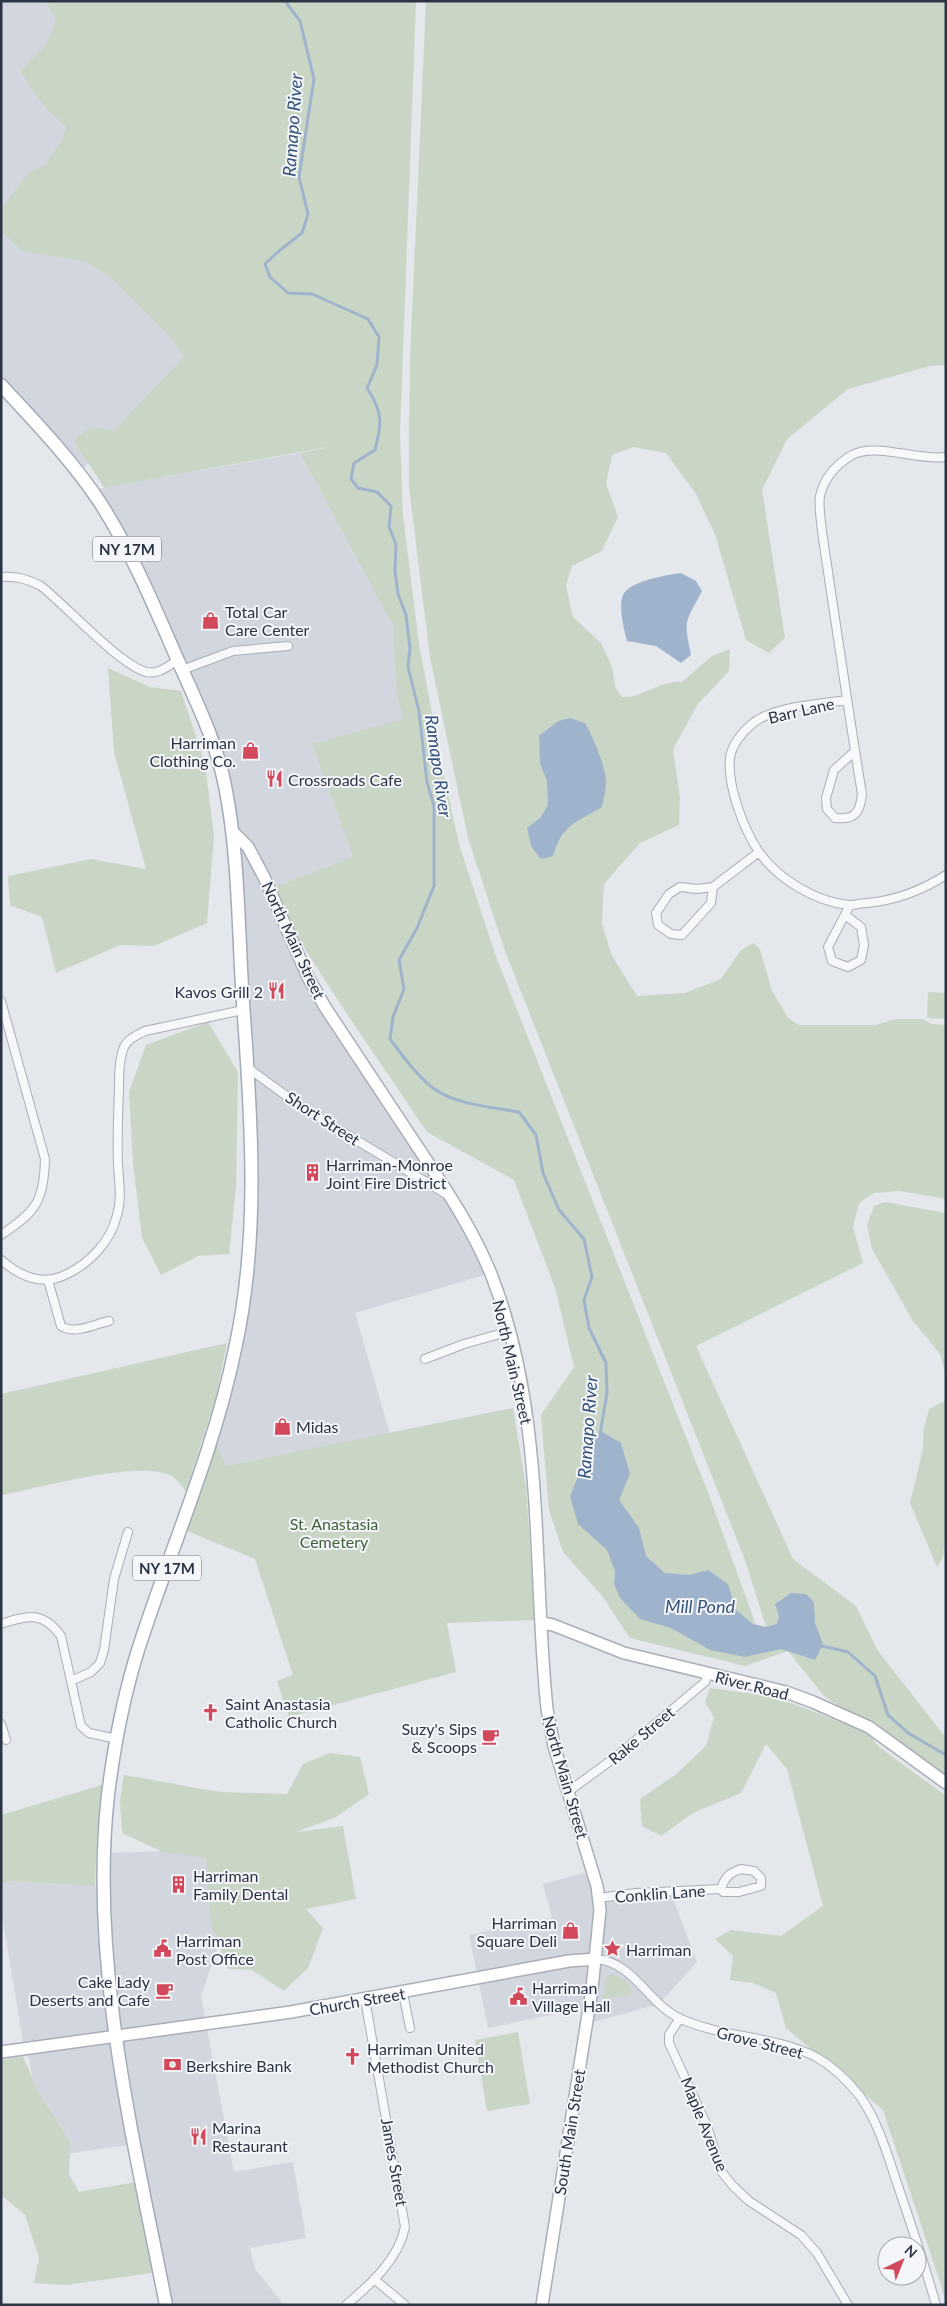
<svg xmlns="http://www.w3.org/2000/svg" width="947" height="2306" font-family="Lato,sans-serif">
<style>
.built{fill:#d2d6de}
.green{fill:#c9d6c5;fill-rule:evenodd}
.water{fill:#9fb4cc}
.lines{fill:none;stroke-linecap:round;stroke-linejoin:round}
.stream{stroke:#9fb4cc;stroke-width:3}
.street-casing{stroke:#a9aeb7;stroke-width:10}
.secondary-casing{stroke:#a9aeb7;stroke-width:14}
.primary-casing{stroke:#a3abb8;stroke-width:15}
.street{stroke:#f7f8fa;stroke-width:8}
.secondary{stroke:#fff;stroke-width:11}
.primary{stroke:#fff;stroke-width:12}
.labels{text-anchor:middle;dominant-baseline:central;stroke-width:4;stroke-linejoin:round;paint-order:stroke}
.shield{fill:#f4f6f9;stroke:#676e7b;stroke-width:1}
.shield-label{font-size:15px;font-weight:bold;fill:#2b3445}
.poi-label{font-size:16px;fill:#2b3445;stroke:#f4f6f9;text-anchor:start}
.street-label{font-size:16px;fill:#2b3445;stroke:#f4f6f9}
.park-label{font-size:16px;fill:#3f6138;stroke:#f4f6f9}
.water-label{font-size:18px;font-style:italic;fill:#34527a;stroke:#f4f6f9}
</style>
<rect width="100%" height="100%" fill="#e4e7ec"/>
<path class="built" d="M1,1H83L204,343L79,473L1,388Z
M300,453L393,626L403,720L312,744L353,857L269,889L308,977L451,1197L491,1273L355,1313L390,1434L224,1466L213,1433L250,1243L248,1068L221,768L96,489Z
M205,1850L220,1940L201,1996L234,2172L293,2162L306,2238L250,2248L255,2269L284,2305H166L135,2144L44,2157L29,2058L23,2048L21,2029L1,1909V1884L13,1881L103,1886L104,1853Z
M592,1871L599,1898L670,1891L697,1962L659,2004L586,2024L588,2007L488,2028L469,1935L552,1917L543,1884Z"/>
<path class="green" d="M45,1H416L400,434L409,432L410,359L426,1H946V365L930,366L848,389L787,439L762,490L785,638L769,653L746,640L715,534L696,494L666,453L633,447L612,455L606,484L618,517L602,551L572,566L566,586L573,617L601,643L612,667L616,689L622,697C644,698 661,679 682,682L712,656L730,649L729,671L698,704L673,749L680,797L679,825L640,843L604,884L602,923L611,954L637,996L685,993L721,979L740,951L753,943L760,949L772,991L788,1018L799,1025H876L896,1019H922L932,1024L946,1025V1199L900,1191L874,1193L859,1203L853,1227L863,1263L696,1346L793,1559L856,1606L878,1651L946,1738V1776L824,1696L788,1651L745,1666L630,1638L603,1597L563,1552L549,1510L541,1415L574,1367L555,1288L514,1180L427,1132L339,1002L273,899L269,889L353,857L312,744L403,719L397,693L393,626L300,453L333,446L104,488C96,472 83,459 75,443L77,437L91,427L114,430L184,357L170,337L110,277L85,261L22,251L2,232L1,209L29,172L45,165L61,142L66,127C47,109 31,94 21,70L47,44L56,20ZM409,432V487L430,658L468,838L505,951L745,1560L766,1627L756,1625L709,1495L495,954L459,844L443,771L419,644L403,515L400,434Z
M108,668L150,687L181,691L205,764L214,836L207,923L154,946L120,945L56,973L42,917L10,905L8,876L91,859L146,869L114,752Z
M928,992L946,993V1019L927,1018Z
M208,1022L238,1072L236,1187L229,1254L198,1256L161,1275L142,1238L133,1163L129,1092L146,1045Z
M885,1202L946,1213V1377L940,1354L913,1321L872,1249L867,1225L874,1206Z
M227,1343L216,1397L186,1491C181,1486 176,1477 169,1475C137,1460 39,1488 1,1495V1394Z
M946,1395V1526L943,1557L937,1567L910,1503L923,1449L924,1427L929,1409L945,1401Z
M513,1408L526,1487L535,1620L447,1623L456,1672L289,1717L277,1681L293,1675L255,1559L180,1528L213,1433L225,1466Z
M710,1688L775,1697L867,1732L879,1747L946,1796V2305L941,2285L883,2110L786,2028L776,1993L753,1983L730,1980L733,1956L715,1939L731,1930L781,1936L823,1906L787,1769L766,1744L741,1793L693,1813L661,1836L642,1826L640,1799L675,1775L706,1746L714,1717L705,1702Z
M330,1753L360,1757L369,1794L336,1817L296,1832L343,1826L356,1899L306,1909L323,1928L308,1968L284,1991L252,1970L228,1969L211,1925L206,1858L163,1852L122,1833L120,1800L124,1775L220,1792L287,1794L303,1764Z
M105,1784L97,1837L95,1886L13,1881L1,1884V1815Z
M611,1974C622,1977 631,1983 632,1995L602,1999L606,1977Z
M518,2032L530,2104L487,2111L475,2040Z
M23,2056L38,2092L70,2142L69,2174L79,2192L142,2181L159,2272L66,2285L34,2283L39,2258L25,2215L1,2195V2060Z"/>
<path class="water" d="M681,573L696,581L702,591C686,622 683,619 691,655L681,663L656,646L627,641C624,629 618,607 623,595C629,581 667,575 681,573Z
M570,718L585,723C592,735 607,769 606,783C606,791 603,799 602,807C576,823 563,823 553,856L541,859L531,846L527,828L540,818L548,805L547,781L540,763L539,736L558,721Z
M601,1431L621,1443L630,1474L619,1500L639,1528L646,1556L665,1573L689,1575L708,1570L728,1584L736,1610L753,1624L766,1627L777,1624L779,1616L775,1604L791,1593L806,1594L814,1602L815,1623L823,1644L815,1660L781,1649L745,1657L710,1650L671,1628L640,1619L620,1598L614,1584L615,1571L607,1550L578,1524L570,1496L592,1442Z"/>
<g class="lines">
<path class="stream" d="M285,1L300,21L314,79L299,177L308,214L302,233L280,250L265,264L270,277L288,293L312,294L368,319L379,337L377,365L367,388C383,412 382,423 375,450L354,463L351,479L358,488L377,492L391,506L389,527L396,544L395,571L398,594L406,615L410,648L408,667L419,711L427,782L434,806V886L417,928L399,960L404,989L393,1017L390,1039C403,1056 416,1075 433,1088C456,1105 491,1107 519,1112L536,1135L543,1173L559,1210L584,1239L592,1277L584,1300L589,1328L606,1363L607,1393L600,1434
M818,1645L848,1652L875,1676L888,1715L908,1733L946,1755"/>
<defs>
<path id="street" d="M1,577C17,576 27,579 41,586C66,606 119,664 146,672C158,675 168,666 178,660
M182,670L233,651L288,646
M847,700C821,704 773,706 752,724C743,731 731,746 730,758C727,786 744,830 759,852C778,879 816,902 849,905C855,905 862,903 868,903C897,900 921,891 946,875
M855,751L834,770L826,798L827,809L835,818C855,820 860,813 862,794C850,722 840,650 829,579C827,561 817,511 820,496C824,478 837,464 852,455C875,442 918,461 946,457
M713,887L711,903L682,935L671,934L658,925L656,913L669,894L680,887L697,889L713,887L759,852
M845,915L861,927L864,945L861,960L848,967L832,961L828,947L850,905
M1,1001L45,1159C44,1201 36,1212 1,1235
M248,1068L303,1108L446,1194
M1,1260C20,1276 42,1287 67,1274C90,1263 111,1241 117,1215C122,1199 119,1182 118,1165C117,1140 118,1114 119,1089C119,1075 119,1060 124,1047C128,1039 137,1035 145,1031L243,1010
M48,1280L61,1326C74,1335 95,1324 109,1321
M425,1359L464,1344L510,1331
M1,1624C28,1615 43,1611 61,1636L81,1726L89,1733L117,1739
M71,1681L91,1672L100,1663L104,1650L114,1579L128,1532
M1,1724L6,1740
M569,1791L617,1756L705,1682L708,1674
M741,1869L754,1871L761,1878V1886L739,1892H723L721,1889C725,1877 729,1873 741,1869Z
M599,1898L636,1893L721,1889
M596,1959C634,1962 648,2004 681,2019C724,2038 776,2036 816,2057C832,2066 847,2080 859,2095C879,2122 888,2157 899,2189C912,2227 925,2266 936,2305
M403,1993L410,2028
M680,2018L669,2035V2043L707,2126L721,2171L733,2186L749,2201L801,2235L817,2253L848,2305
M374,2279L405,2305
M346,2305C370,2285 399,2259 405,2227L365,1999"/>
<path id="secondary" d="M232,831L248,847L264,877L308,977L325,1007C355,1053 385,1098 415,1143C443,1185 472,1227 491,1274C546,1414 532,1563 547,1709L554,1746L597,1886L600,1910L592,1989L542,2305
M542,1623L553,1625L624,1653L786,1692L813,1702L869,1727L946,1783
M1,2052L291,2012L569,1961L596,1959"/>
<path id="primary" d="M1,385C35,422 71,459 99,501C132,552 155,608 179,663C197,703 217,744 225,786C240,859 238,943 244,1017C252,1128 259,1240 235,1349C214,1451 171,1548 139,1647C124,1694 114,1746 108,1795C89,1962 134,2141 166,2305"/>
</defs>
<use href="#street" class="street-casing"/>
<use href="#secondary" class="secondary-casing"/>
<use href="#primary" class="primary-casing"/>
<use href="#street" class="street"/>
<use href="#secondary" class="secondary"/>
<use href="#primary" class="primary"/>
</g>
<defs>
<symbol id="shop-bare" viewBox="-9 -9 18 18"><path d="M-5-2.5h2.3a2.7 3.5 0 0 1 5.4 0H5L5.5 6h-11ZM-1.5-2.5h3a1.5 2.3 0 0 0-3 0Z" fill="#d1495b" stroke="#f4f6f9" stroke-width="2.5" paint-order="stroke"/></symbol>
<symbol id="restaurant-bare" viewBox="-9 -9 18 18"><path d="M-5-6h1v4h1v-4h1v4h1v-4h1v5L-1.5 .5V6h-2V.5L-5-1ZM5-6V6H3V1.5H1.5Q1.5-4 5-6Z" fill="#d1495b" stroke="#f4f6f9" stroke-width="2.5" paint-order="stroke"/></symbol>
<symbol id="building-bare" viewBox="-9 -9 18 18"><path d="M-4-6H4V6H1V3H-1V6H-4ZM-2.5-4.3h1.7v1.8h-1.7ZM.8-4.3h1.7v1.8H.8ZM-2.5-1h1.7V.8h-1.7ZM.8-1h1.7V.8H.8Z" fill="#d1495b" stroke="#f4f6f9" stroke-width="2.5" paint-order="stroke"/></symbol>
<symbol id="church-bare" viewBox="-9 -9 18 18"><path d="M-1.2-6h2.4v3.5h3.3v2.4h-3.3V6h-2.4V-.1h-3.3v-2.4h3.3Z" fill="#d1495b" stroke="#f4f6f9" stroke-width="2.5" paint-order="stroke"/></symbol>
<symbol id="cafe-bare" viewBox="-9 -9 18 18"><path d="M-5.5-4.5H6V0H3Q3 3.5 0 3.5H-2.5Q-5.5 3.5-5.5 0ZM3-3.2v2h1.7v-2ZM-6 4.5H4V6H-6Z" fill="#d1495b" stroke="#f4f6f9" stroke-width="2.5" paint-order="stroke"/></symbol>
<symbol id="civic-bare" viewBox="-9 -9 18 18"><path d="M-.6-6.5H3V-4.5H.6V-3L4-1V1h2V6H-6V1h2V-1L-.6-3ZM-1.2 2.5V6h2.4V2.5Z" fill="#d1495b" stroke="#f4f6f9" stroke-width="2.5" paint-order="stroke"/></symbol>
<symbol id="sight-bare" viewBox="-9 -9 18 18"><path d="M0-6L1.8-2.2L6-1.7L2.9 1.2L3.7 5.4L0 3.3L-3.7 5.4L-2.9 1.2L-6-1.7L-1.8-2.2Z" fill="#d1495b" stroke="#f4f6f9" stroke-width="2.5" paint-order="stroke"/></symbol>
<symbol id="bank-bare" viewBox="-9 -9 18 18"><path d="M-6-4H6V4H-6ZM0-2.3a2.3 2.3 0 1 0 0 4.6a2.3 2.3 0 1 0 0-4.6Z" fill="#d1495b" stroke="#f4f6f9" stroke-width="2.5" paint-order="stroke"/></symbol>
</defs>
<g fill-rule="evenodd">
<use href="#shop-bare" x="198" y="608" width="25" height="25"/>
<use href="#shop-bare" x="238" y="738" width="25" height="25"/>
<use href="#restaurant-bare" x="262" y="766" width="25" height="25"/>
<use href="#restaurant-bare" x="264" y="978" width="25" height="25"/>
<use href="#building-bare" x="300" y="1160" width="25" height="25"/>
<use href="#shop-bare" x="270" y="1414" width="25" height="25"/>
<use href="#church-bare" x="198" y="1700" width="25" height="25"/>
<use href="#cafe-bare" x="478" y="1724" width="25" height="25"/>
<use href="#building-bare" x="166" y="1872" width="25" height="25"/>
<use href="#shop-bare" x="558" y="1918" width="25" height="25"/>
<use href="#civic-bare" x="150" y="1936" width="25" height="25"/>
<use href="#sight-bare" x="600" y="1936" width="25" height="25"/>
<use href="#cafe-bare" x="152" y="1978" width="25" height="25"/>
<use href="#civic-bare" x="506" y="1984" width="25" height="25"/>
<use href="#church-bare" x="340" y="2044" width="25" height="25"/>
<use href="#bank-bare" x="160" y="2052" width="25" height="25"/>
<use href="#restaurant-bare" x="186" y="2124" width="25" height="25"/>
</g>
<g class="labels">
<g class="shield">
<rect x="93" y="536.5" width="68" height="25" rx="4"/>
<rect x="133" y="1555.5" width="68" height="25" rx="4"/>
</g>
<g class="shield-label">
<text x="127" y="549">NY 17M</text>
<text x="167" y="1568">NY 17M</text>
</g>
<g class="poi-label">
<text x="225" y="611">Total Car<tspan x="225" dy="18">Care Center</tspan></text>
<text x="236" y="742" text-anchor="end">Harriman<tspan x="236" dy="18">Clothing Co.</tspan></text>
<text x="288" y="779">Crossroads Cafe</text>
<text x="263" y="991" text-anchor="end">Kavos Grill 2</text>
<text x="326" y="1164">Harriman-Monroe<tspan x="326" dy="18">Joint Fire District</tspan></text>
<text x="296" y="1426">Midas</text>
<text x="225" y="1703">Saint Anastasia<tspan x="225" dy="18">Catholic Church</tspan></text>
<text x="477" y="1728" text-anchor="end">Suzy's Sips<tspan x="477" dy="18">&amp; Scoops</tspan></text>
<text x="193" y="1875">Harriman<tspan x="193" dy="18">Family Dental</tspan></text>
<text x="557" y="1922" text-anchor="end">Harriman<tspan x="557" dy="18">Square Deli</tspan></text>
<text x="176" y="1940">Harriman<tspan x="176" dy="18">Post Office</tspan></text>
<text x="626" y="1949">Harriman</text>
<text x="150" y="1981" text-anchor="end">Cake Lady<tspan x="150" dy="18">Deserts and Cafe</tspan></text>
<text x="532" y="1987">Harriman<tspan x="532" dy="18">Village Hall</tspan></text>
<text x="367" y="2048">Harriman United<tspan x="367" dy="18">Methodist Church</tspan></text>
<text x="186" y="2065">Berkshire Bank</text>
<text x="212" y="2127">Marina<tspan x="212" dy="18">Restaurant</tspan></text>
</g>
<g class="street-label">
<text transform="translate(801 710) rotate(-13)">Barr Lane</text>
<text transform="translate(294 940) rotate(65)">North Main Street</text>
<text transform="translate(323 1118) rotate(33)">Short Street</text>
<text transform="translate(513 1362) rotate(77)">North Main Street</text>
<text transform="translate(752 1685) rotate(14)">River Road</text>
<text transform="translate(641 1735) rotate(-40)">Rake Street</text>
<text transform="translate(566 1777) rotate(74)">North Main Street</text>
<text transform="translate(660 1893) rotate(-4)">Conklin Lane</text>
<text transform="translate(357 2001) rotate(-10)">Church Street</text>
<text transform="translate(760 2042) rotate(14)">Grove Street</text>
<text transform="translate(705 2124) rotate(68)">Maple Avenue</text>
<text transform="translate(569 2132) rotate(-81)">South Main Street</text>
<text transform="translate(395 2162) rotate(80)">James Street</text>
</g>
<g class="park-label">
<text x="334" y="1523">St. Anastasia<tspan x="334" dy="18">Cemetery</tspan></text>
</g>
<g class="water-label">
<text transform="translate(292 125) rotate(-86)">Ramapo River</text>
<text transform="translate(439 766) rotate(82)">Ramapo River</text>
<text transform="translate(587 1427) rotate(-86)">Ramapo River</text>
<text x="700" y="1606">Mill Pond</text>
</g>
</g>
<rect width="947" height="2306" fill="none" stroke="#2b3445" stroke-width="5"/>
<g transform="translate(902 2261) rotate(43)"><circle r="24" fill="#f4f6f9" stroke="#a4a8b1"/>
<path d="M0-4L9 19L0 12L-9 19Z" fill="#d1495b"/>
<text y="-8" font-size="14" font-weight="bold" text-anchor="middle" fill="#2b3445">N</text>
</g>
</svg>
